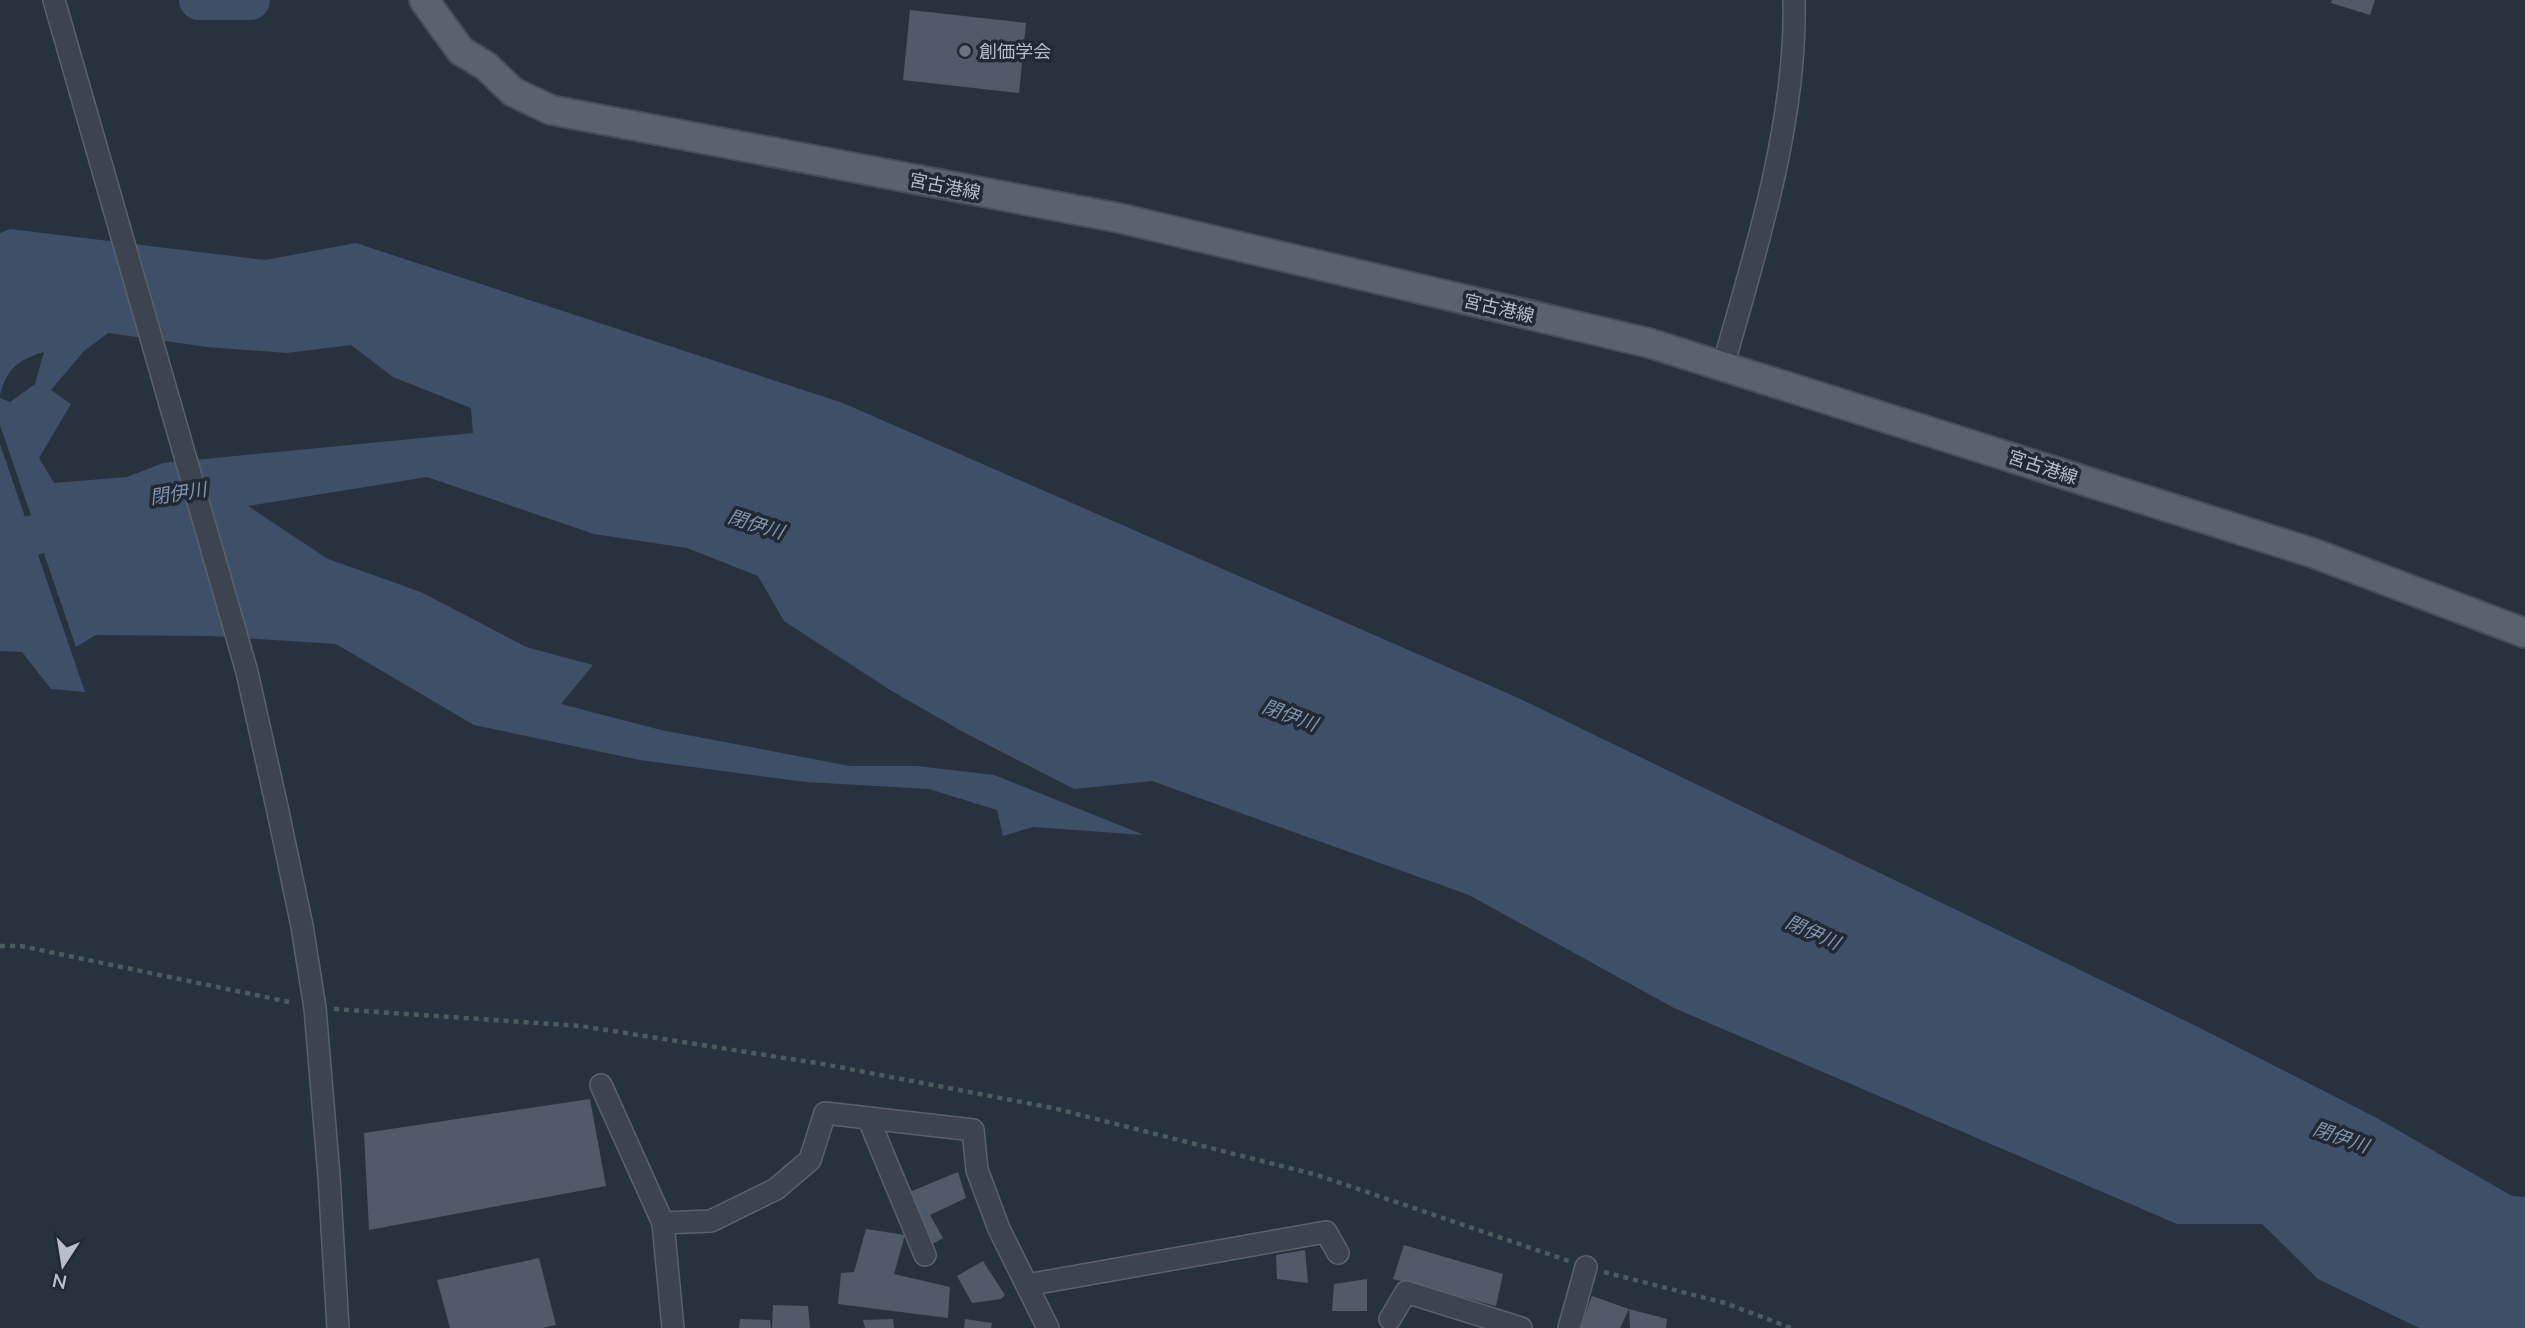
<svg xmlns="http://www.w3.org/2000/svg" width="2525" height="1328" font-family="Mulish,'Noto Sans JP',sans-serif">
<style>
.water{fill:#3e5067;fill-rule:evenodd}
.lines{fill:none;stroke-linecap:round;stroke-linejoin:round}
.river{stroke:#3e5067;stroke-width:40}
.building{fill:#505b6a}
.minor-casing{stroke:#59626c;stroke-width:24}
.major-casing{stroke:#444d58;stroke-width:32}
.path{stroke:#495d5f;stroke-width:4.5;stroke-dasharray:5 5;stroke-linecap:butt}
.minor{stroke:#3b444f;stroke-width:21}
.major{stroke:#59636f;stroke-width:28}
.worship-dot{fill:#6b7280;stroke:#202934;stroke-width:2.5}
.labels{text-anchor:middle;dominant-baseline:central;stroke-width:7;stroke-linejoin:round;paint-order:stroke}
.poi-label{font-size:18px;fill:#b7bfc9;stroke:#202934;text-anchor:start}
.street-label{font-size:18px;fill:#b7bfc9;stroke:#202934}
.water-label{font-size:19px;font-style:italic;fill:#8196af;stroke:#202934}
</style>
<rect width="100%" height="100%" fill="#27323f"/>
<path class="water" d="M10,229L265,260L356,243L843,403L1516,697L2196,1026L2375,1117L2512,1196L2525,1197V1328H2419L2318,1279L2262,1224H2177L1674,1008L1469,895L1152,781L1074,789L965,733L890,690L784,621L758,576L687,548L594,534L427,477L248,506L328,559L421,592L526,647L593,665L561,704L661,730L850,766H917L994,775L1144,835L1033,827L1003,836L997,810L929,789L806,782L640,760L474,725L336,644L210,636L96,635L76,647L0,425V398L10,402L35,384L44,352C18,360 7,368 0,395V233ZM108,333L207,347L287,353L351,345L393,377L471,408L473,433L163,463L127,477L54,483L39,458L71,404L51,390L84,351Z
M0,444L85,692L51,689L22,652L0,651Z"/>
<g class="lines">
<path class="river" d="M199,0H250
M0,544L45,532L88,515"/>
</g>
<path class="building" d="M2332,0H2375L2370,15L2331,3Z
M910,10L1026,23L1019,93L903,80Z
M590,1099L606,1186L369,1230L364,1133Z
M958,1172L966,1198L930,1215L943,1238L927,1247L902,1195Z
M866,1229L905,1235L894,1274L950,1287L948,1318L838,1304L841,1273L854,1272Z
M1404,1245L1503,1274L1496,1306L1393,1279Z
M1305,1250L1308,1283L1277,1279L1276,1255Z
M539,1258L556,1325L542,1328H450L437,1280Z
M983,1261L1005,1295L1001,1299L972,1303L957,1276Z
M1367,1279V1311H1332L1334,1284Z
M1592,1296L1629,1309L1620,1328H1580Z
M773,1305L808,1306L810,1328H772Z
M1629,1309L1667,1319L1666,1328H1630Z
M740,1319L770,1320L771,1328H739Z
M893,1319L894,1328H865L863,1320Z
M965,1319L992,1323L991,1328H964Z"/>
<g class="lines">
<defs>
<path id="minor" d="M54,0L247,672L277,807L302,926L315,1008L329,1176L338,1328
M1723,366C1756,251 1797,120 1794,0
M601,1085L663,1223L673,1328
M869,1120L925,1255
M663,1223L711,1221L776,1189L810,1160L825,1113L973,1130L977,1170L999,1229L1048,1328
M1027,1285L1326,1232L1338,1253
M1390,1319L1406,1292L1521,1328
M1569,1328L1586,1267"/>
<path id="major" d="M424,0L461,51L486,66L513,92L551,110L1119,218L1649,343L2313,553L2525,633"/>
</defs>
<use href="#minor" class="minor-casing"/>
<use href="#major" class="major-casing"/>
<path class="path" d="M0,946H21L294,1003
M334,1009L581,1026L823,1064L1053,1108L1317,1175L1569,1261
M1604,1272L1725,1303L1791,1328"/>
<use href="#minor" class="minor"/>
<use href="#major" class="major"/>
</g>
<circle class="worship-dot" cx="965" cy="51" r="7"/>
<g class="labels">
<g class="poi-label">
<text x="979" y="51">創価学会</text>
</g>
<g class="street-label">
<text transform="translate(945 186) rotate(11)">宮古港線</text>
<text transform="translate(1499 308) rotate(13)">宮古港線</text>
<text transform="translate(2043 467) rotate(18)">宮古港線</text>
</g>
<g class="water-label">
<text transform="translate(178 493) rotate(-9)">閉伊川</text>
<text transform="translate(756 524) rotate(17)">閉伊川</text>
<text transform="translate(1290 715) rotate(20)">閉伊川</text>
<text transform="translate(1813 932) rotate(24)">閉伊川</text>
<text transform="translate(2341 1137) rotate(19)">閉伊川</text>
</g>
</g>
<g transform="translate(63 1265) rotate(192)" stroke="#202934" stroke-width="5" paint-order="stroke">
<path d="M0-5L12 26L0 18L-12 26Z" fill="#b7bfc9"/>
<text y="-10" font-size="19" font-weight="bold" text-anchor="middle" fill="#b7bfc9">N</text>
</g>
</svg>
